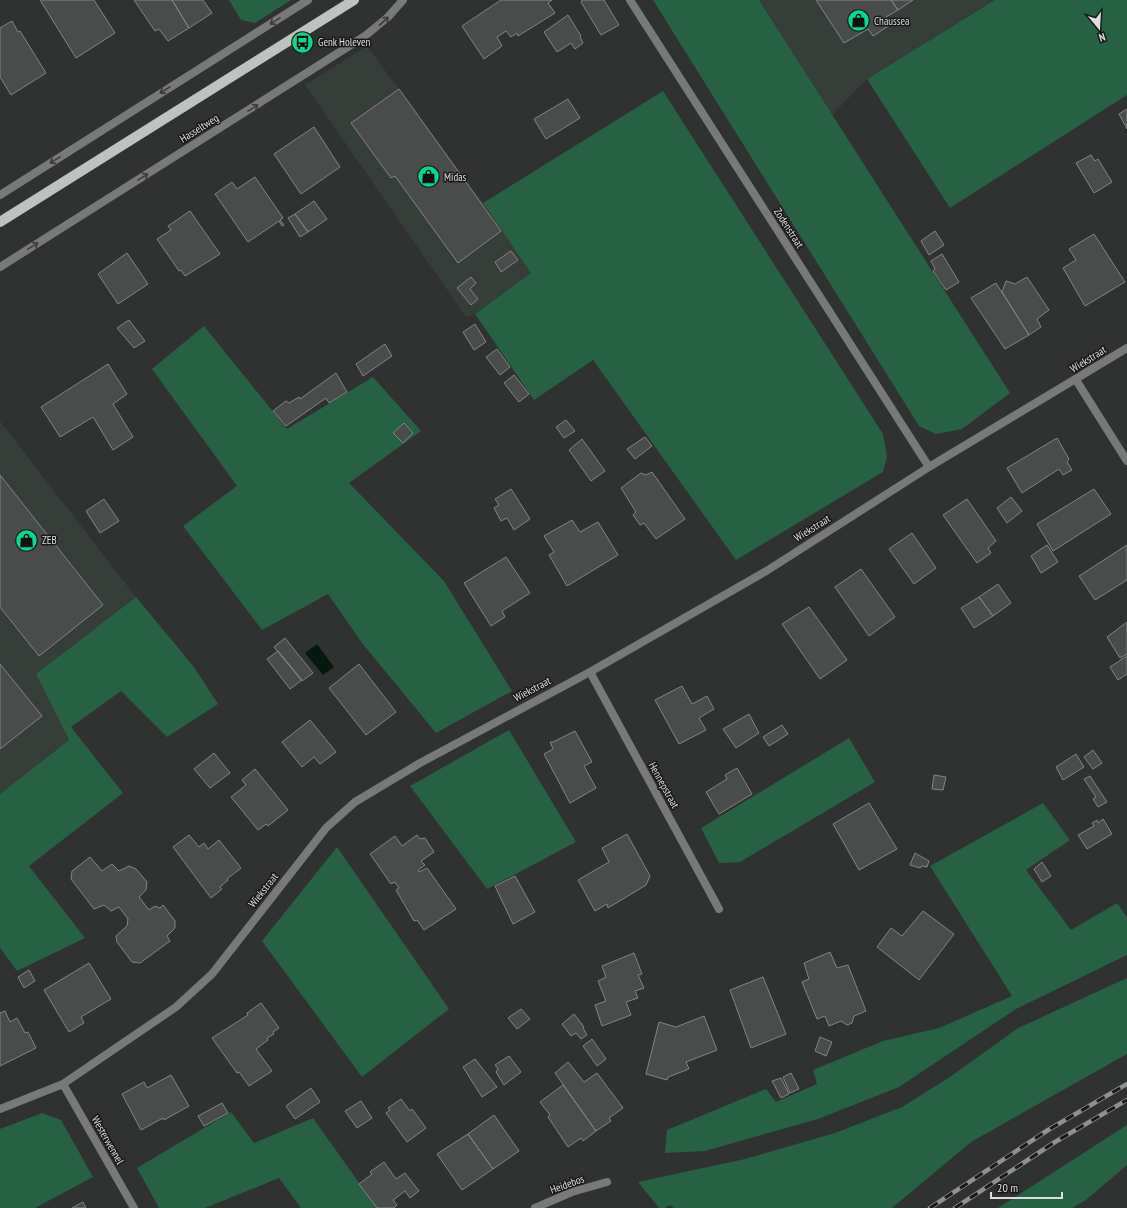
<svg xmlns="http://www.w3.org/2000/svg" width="1127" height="1208" font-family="'PT Sans Narrow',sans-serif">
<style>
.built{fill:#353e38}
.green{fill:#266143}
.water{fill:#051a0f}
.building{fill:#494c4a;stroke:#828583}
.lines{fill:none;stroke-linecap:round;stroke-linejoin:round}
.lane{stroke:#787a79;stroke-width:8}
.street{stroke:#787a79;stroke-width:8}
.primary{stroke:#bfc2c0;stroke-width:10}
.rail-casing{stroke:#8e918f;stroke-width:4.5}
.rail{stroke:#181918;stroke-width:3;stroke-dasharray:9;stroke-linecap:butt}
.oneway{stroke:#3a3b3a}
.labels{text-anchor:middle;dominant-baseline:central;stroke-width:3;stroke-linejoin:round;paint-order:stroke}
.poi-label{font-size:11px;fill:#dddfde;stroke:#181918;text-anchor:start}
.street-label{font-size:11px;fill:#dddfde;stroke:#181918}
</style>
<rect width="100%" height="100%" fill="#2f3230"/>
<path class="built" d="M759,0H995L867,79L832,115Z
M367,46L483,203L532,273L475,314L466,317L305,85Z
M0,421L136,597L36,674L69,740L0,794Z"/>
<path class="green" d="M229,0H291L255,23L241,20Z
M653,0H759L1010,393L962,429L936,434L919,426Z
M995,0H1127V95L950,208L867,79Z
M663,91L883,434L887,457L883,472L736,560L593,360L534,400L475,314L531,273L483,203Z
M204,326L287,429L373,377L421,431L349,483L444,581L512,691L436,733L362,643L328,594L262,630L183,526L237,486L152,369Z
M136,597L194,667L218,704L167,737L121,691L71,727L123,793L29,866L85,938L17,971L0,948V794L69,740L36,674Z
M509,730L576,842L487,889L410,786Z
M849,738L875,782L740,862L719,863L701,828Z
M1043,803L1070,840L1026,870L1071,930L1117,903L1127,917V955L1016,1009L899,1087L818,1119L705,1151L665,1153L667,1130L766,1089L776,1102L817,1084L813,1070L883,1041L939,1028L1012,996L930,866Z
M337,847L449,1009L362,1077L262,941Z
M1127,978V1054L971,1142L892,1208H674L670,1205L665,1208H659L638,1182L745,1159L835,1133L902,1107L950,1077L1018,1028Z
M231,1112L254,1143L313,1118L377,1208H301L279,1178L205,1208H159L137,1168Z
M42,1113L61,1120L93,1177L35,1208H0V1129Z
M1127,1125V1165L1086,1200L1072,1208H998Z"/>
<path class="water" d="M317,644L334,667L323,675L305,653Z"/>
<path class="building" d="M40,0H94L115,33L76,58Z
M134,0H172L189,28L168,41L159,29L155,31Z
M172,0H203L212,13L189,28Z
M501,0H552L548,3L555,13L518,36L517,33L511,37L506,31L497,37L502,46L484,59L462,26Z
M582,0H604L619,25L601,35L581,2Z
M816,0H891L898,10L886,17L890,25L873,36L868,29L844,43Z
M891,0H913L898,10Z
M568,15L581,36L580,37L583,43L575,49L571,43L557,52L544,32Z
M12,21L18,32L20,31L46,73L11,95L0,77V28Z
M399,89L501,231L458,263L395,176L391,178L351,123Z
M568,99L580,118L546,139L534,119Z
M1127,109V129L1119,114Z
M314,127L340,167L301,194L274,154Z
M1091,155L1095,161L1098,159L1112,182L1094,193L1076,163Z
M255,177L283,218L280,220L284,225L282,226L279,221L248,242L215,194L232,182L237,189Z
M314,201L327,219L308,232L295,214Z
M190,211L220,254L185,276L181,270L179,271L157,239L171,230L168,226Z
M295,214L308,232L300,237L288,218Z
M935,231L944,245L929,255L921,241Z
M1094,234L1125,282L1085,306L1063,268L1076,260L1069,249Z
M511,251L518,260L501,272L495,262Z
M127,253L148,284L118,304L98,274Z
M942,254L959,282L946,290L933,271L935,269L931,261Z
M471,277L476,283L470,289L478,299L471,305L457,288Z
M1027,277L1049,310L1037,319L1041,327L1029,335L1002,292L1006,281L1015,284Z
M996,283L1029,335L1005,349L971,298Z
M129,320L145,341L134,348L117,328Z
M475,324L486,342L474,350L463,332Z
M385,344L392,356L363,376L356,364Z
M497,349L510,367L500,375L486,357Z
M108,364L127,394L113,404L133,437L113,450L93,417L60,437L41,407Z
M336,373L347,392L329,403L326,398L286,426L273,411L286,401L289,403L299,397L300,399Z
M514,375L529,394L519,402L504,383Z
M566,420L575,431L564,438L556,427Z
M404,423L413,433L403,443L393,433Z
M645,437L652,446L635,459L627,449Z
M1057,438L1069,459L1067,462L1072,470L1063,475L1059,469L1022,493L1007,468Z
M582,439L605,471L591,481L569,450Z
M652,472L685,519L656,539L644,523L640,525L633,515L636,512L621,488L641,473L646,475Z
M0,475L103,605L39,656L0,607Z
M511,489L530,519L514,530L507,518L501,521L494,508L499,505L495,499Z
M1094,489L1111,514L1053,551L1037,524Z
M1011,497L1022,511L1007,523L997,508Z
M104,499L119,521L100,533L86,511Z
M967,499L996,541L988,548L991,553L977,563L943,515Z
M572,520L580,532L598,522L618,555L567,586L549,555L554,552L544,536Z
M912,533L936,568L914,584L889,549Z
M1047,545L1058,562L1041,573L1031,556Z
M1127,545V580L1095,600L1079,576Z
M506,557L530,593L502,611L505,617L491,626L464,583Z
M861,569L895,617L869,636L835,587Z
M998,584L1011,603L993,616L979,597Z
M979,597L993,616L974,628L961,608Z
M809,607L847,660L820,679L782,624Z
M1127,622V654L1120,658L1107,637Z
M285,638L313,673L302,681L274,647Z
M278,651L302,680L290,689L267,659Z
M1127,656V674L1118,680L1110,667Z
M0,664L42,716L0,749Z
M359,664L396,712L366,735L329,688Z
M682,686L692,704L707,696L714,709L699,718L706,730L679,744L655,700Z
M749,714L759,733L736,748L723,729Z
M310,720L336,752L320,764L314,757L302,767L282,742Z
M782,725L788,734L769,746L763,737Z
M575,731L592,762L584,766L596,788L570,803L544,754L553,749L550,742H553Z
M1093,750L1102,763L1093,769L1084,757Z
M214,753L230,773L210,788L194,769Z
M1076,754L1084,767L1063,780L1056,767Z
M737,768L752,794L719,814L706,792L727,779L725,775Z
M255,769L288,810L268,826L266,824L258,830L231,797L246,785L242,780Z
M934,775L946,777L943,790L932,789Z
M1090,776L1107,802L1098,807L1093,799L1096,797L1084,779Z
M869,803L897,849L859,870L833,824Z
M1103,819L1112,834L1087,849L1078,835L1094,826L1092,823L1097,820L1098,823Z
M627,834L650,876L646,885L608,908L607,904L595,911L578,880L609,862L602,848Z
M189,835L199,847L204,843L208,849L219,840L241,868L227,879L228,880L220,887L222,889L211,898L173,847Z
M417,835L420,839L425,838L434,852L421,861L425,865L418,870L419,872L427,868L456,909L424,930L417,920L414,921L396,890L399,888L395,882L391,884L370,854L395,836L402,846Z
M915,853L929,861L927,867L922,866L920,868L910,865Z
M90,857L102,871L112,864L119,871L129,866L136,869L147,882L146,890L139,897L149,910L155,906L160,908L163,905L175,921V928L167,936L170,941L140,963L132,962L117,942L116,936L127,926L128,919L119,907L111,911L104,905L94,909L71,879L72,871Z
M1042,862L1051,876L1042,882L1034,869Z
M515,876L535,912L513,924L495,886Z
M923,911L954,934L919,980L877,947L891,928L902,936Z
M830,952L837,968L848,965L866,1011L854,1016L852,1023L847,1025L841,1021L829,1026L825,1016L817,1019L802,982L809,979L804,963Z
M634,953L642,974L638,975L644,988L635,991L638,998L626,1002L631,1015L602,1026L595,1005L606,1001L598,981L606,977L602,966Z
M89,963L111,999L81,1017L84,1023L69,1032L44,990Z
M29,970L35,981L24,988L18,977Z
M763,977L786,1034L751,1048L730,990Z
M261,1003L279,1028L273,1032L274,1034L267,1038L268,1040L256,1049L272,1071L249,1086L239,1072L237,1073L212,1038L248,1015L247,1013Z
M521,1009L530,1019L517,1029L508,1018Z
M5,1011L10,1022L17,1018L25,1033L28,1032L36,1048L0,1066V1013Z
M574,1014L584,1027L583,1028L587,1035L581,1039L576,1033L571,1036L562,1024Z
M704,1016L717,1050L686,1062L689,1069L668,1077L667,1080L646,1074L659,1022L676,1027Z
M820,1037L832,1042L826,1056L815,1051Z
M592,1039L606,1059L597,1066L583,1046Z
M509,1056L521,1072L504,1085L496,1072L498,1069L495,1065Z
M475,1059L497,1087L482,1097L463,1067Z
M568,1062L584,1082L597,1073L623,1108L609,1118L611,1121L596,1131L555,1073Z
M791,1073L799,1089L790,1093L783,1077Z
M171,1075L189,1106L164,1120L163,1118L141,1130L122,1094L144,1082L147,1088Z
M781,1078L789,1094L781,1098L772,1081Z
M563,1085L596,1131L583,1141L581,1138L568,1147L548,1117L550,1115L540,1102Z
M311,1088L320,1102L295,1119L286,1106Z
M401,1099L410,1111L412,1109L426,1128L407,1142L386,1113L390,1110L388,1108Z
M361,1101L372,1118L357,1128L345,1111Z
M222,1103L228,1113L204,1126L198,1116Z
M494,1115L519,1151L493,1169L468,1134Z
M468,1134L493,1169L462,1190L437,1154Z
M384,1162L396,1179L405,1173L419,1191L410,1198L405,1191L393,1200L397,1205L394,1208H377L359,1184L372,1174L370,1172Z
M83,1202L86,1208H72Z"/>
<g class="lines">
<path class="lane" d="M0,195L308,0
M0,267L365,36L388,17L403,0"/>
<path class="street" d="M630,0L929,467
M1076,380L1127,461
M590,672L719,909
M63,1084L134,1208
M0,1109L63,1084L176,1007L212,974L326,828L355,802L420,763L590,672L768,570L929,467L1127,348
M535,1208L572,1192L607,1182"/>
<path class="primary" d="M0,222L354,0"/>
<defs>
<path id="rail" d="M930,1208L1048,1130L1127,1084
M955,1208L1055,1142L1127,1100"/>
</defs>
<use href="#rail" class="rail-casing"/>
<use href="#rail" class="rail"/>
</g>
<defs><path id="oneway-shaft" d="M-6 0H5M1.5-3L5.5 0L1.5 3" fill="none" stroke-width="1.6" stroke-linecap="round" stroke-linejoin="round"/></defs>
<g class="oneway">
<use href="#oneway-shaft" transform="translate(275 21) rotate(148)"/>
<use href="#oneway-shaft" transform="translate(384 21) rotate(-43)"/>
<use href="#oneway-shaft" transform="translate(165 90) rotate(148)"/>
<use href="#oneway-shaft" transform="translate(253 108) rotate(-32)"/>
<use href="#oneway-shaft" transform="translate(55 160) rotate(148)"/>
<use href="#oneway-shaft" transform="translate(143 177) rotate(-32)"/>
<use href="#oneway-shaft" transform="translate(33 246) rotate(-32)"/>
</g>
<defs>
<symbol id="shop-disc" viewBox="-11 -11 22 22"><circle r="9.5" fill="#0ad98b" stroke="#181918"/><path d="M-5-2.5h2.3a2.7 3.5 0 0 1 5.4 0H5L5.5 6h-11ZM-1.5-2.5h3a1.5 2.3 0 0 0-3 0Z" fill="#111"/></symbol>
<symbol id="bus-disc" viewBox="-11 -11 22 22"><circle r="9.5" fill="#0ad98b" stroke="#181918"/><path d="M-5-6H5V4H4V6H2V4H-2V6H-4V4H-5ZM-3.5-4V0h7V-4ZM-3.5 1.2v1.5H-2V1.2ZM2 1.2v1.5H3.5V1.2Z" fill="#111"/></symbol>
</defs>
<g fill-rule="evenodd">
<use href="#shop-disc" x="846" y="8" width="25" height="25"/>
<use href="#bus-disc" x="290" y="30" width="25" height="25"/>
<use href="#shop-disc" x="416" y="164" width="25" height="25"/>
<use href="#shop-disc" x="14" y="528" width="25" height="25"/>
</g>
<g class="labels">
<g class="poi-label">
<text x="874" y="21">Chaussea</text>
<text x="318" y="42">Genk Holeven</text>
<text x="444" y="177">Midas</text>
<text x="42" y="540">ZEB</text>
</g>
<g class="street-label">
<text transform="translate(199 128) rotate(-32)">Hasseltweg</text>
<text transform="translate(789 228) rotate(57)">Zodenstraat</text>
<text transform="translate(1088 359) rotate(-32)">Wiekstraat</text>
<text transform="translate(812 528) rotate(-32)">Wiekstraat</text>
<text transform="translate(532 689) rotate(-28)">Wiekstraat</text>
<text transform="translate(664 785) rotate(61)">Hennepstraat</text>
<text transform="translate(263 890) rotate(-52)">Wiekstraat</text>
<text transform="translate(108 1140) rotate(60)">Westerwennel</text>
<text transform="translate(567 1184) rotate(-20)">Heidebos</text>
</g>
</g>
<g transform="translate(1099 28) rotate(162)" stroke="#181918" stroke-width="3" paint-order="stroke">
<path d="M0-3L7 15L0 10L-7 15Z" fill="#dddfde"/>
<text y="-6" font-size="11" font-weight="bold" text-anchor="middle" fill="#dddfde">N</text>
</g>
<path d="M991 1192v6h71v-6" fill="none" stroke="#dddfde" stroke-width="2"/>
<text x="997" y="1192" font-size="12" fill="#dddfde" stroke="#181918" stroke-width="3" paint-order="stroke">20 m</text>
</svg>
